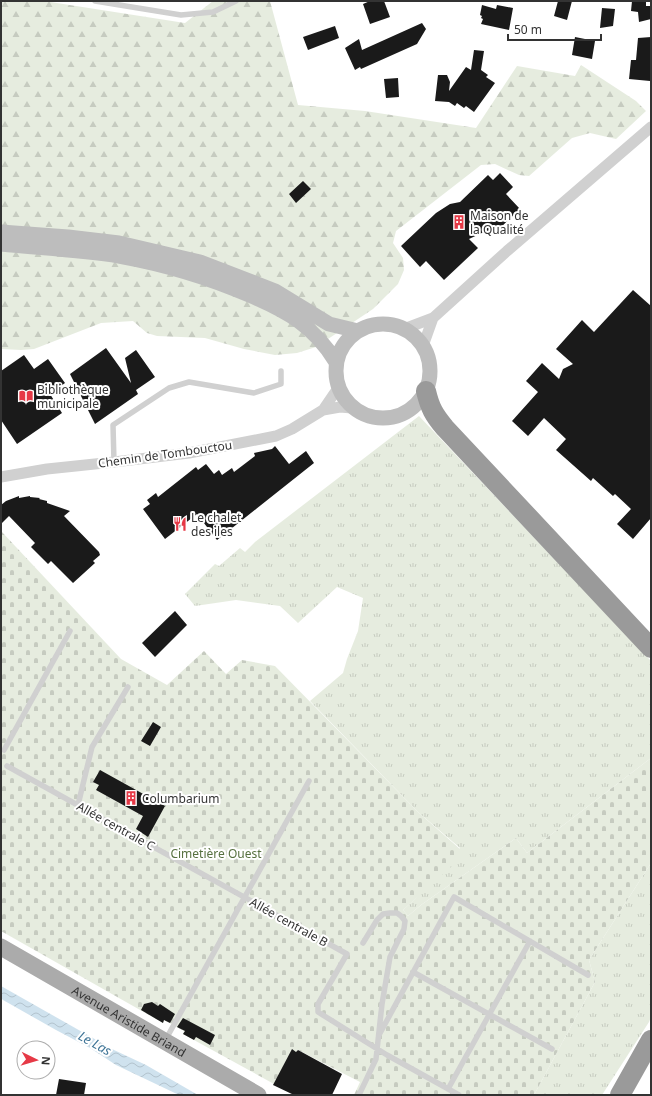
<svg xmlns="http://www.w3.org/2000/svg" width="652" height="1096" font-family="'Noto Sans',sans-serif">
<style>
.grass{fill:url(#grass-tufts)}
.forest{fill:url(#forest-firs)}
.cemetery{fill:url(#cemetery-stones)}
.water{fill:url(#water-waves)}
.building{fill:#1a1a1a}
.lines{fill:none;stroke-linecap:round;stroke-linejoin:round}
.service{stroke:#d0d0d0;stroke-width:5.5}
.minor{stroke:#d0d0d0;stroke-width:11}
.secondary{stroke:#bdbdbd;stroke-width:15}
.primary{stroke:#ababab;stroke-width:17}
.motorway{stroke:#9a9a9a;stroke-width:20}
.labels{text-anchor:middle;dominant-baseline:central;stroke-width:4;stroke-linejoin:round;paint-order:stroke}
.poi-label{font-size:12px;fill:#333;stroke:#fff;text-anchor:start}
.street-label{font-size:12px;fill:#333;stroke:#fff}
.park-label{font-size:12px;fill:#56703f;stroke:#fff}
.water-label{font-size:13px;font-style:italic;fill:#3f7597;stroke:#fff}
</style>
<defs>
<pattern id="grass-tufts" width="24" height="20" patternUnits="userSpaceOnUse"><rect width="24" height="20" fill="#e6ecdf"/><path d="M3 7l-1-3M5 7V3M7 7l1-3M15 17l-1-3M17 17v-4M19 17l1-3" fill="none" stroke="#c6cbc0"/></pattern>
<pattern id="forest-firs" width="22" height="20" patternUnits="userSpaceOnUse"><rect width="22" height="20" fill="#e6ecdf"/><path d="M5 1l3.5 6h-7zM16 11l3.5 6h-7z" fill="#c6cbc0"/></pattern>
<pattern id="cemetery-stones" width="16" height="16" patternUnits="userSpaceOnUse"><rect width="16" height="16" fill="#e6ecdf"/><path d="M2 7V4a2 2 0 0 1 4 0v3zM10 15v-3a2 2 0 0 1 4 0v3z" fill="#c6cbc0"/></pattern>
<pattern id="water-waves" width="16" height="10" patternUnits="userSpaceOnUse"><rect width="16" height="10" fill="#cfe2ee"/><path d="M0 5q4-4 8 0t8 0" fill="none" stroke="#b2c2cd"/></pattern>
</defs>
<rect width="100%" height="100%" fill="#fff"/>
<path class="grass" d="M419,416L651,661V758L527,853L516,838L421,905L408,916L403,910L415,899L460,848L418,812L310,701L343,673L347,659L358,631L363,598L337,587L298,623L280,606L236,600L195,606L185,594L215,564L219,566L240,548L245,552L255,542Z
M651,863V1017L649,1022L602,1095H534L595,982L589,960Z"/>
<path class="forest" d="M1,1H44L185,23L213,1H270L298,105L365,111L476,128L517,66L575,76L581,65L636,101L646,111L616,139L590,133L572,138L529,176L519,175L495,164L481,165L396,231L393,243L403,258L404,270L398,284L373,309L316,347L297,353L275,355L244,349L205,338L157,336L147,333L133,321L101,323L34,349L21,350L1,349Z"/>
<path class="cemetery" d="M1,531L121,659L167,685L204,651L226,674L242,660L275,666L418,812L460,849L451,867L403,910L408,916L421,905L516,838L527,853L651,758V863L589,960L595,982L534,1095H354L360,1082L298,1050L296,1052L292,1050L274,1084L183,1034L184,1031L164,1020L163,1023L1,931Z"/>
<path class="water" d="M1,986L114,1050L146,1065L198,1095H179L116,1065L90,1048L56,1030L3,1000L1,998Z"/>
<path class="building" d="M370,1H384L390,17L370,24L363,4Z
M558,1H572L567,20L554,16Z
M632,1H646V6H650L651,19L639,22L638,12L631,11Z
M482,5L496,9L497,5L513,8L509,30L481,24L483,19L481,18L482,16L480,15Z
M602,8L615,9L613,26L600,28Z
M422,23L426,29L417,44L361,69L360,67L355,70L345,48L359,39L362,50Z
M335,26L339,38L308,50L303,37Z
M575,37L595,41L592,59L572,55Z
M651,37V75H650V81L629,79L631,60H636L638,38Z
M474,50L484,51L481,70L488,75L486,77L495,83L474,112L466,106L464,108L457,103L455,106L449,102L435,101L438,75H447L450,82L449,91L466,67L471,70Z
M398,78L399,97L386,98L384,79Z
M500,173L513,187L506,194L520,209L499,229L486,231L469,239L478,248L444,280L426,261L420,267L401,246L436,213L450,204L460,202L488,175L493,180Z
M303,181L311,189L296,203L289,194Z
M633,290L651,306V518L633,539L617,524L631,509L615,494L613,496L593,478L591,481L556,450L566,439L544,418L528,436L512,421L538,392L526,381L542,363L559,379L563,369L573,364L556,349L582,320L594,332Z
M106,348L131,383L125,358L136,350L155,377L136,390L138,394L95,424L70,374Z
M24,355L34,369L48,359L65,383L50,394L62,413L17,444L1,420V371Z
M275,446L289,464L306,451L314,463L217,540L197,514L165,539L143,509L150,504L147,500L156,493L158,497L196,467L198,470L206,464L214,474L219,470L222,475L232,468L234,472L255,456L254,453L272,449Z
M19,496V498L30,496V497L40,498L39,499L47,501V503L70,511L64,516L99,552L100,555L93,561L95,563L73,583L51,561L48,564L31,547L35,543L9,516L1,524V505L6,501Z
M175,611L187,625L155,657L142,643Z
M153,722L161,727L150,746L141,741Z
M100,770L165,806L148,837L136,829L143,816L96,790L99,785L93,782Z
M152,1002L158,1006L160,1004L175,1014L170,1023L164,1020L163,1023L141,1010L144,1004Z
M183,1018L215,1035L210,1045L196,1037L194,1040L183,1034L185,1031L177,1027Z
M292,1049L296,1052L298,1050L342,1074L332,1095H294L273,1085Z
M59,1079L86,1083L84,1095H56Z"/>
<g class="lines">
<path class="service" d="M95,1L181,15L213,12L236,1
M114,462L113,425L169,388L189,382L254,393L281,384V371
M4,750L70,631
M7,766L347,954L318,1004V1012L387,1055L459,1095
M78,805L92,747L128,687
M413,972L552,1049
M379,1035L454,897L588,975
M166,1039L309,781
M448,1089L530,941
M359,1095L376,1059L382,1004L390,957L404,929L405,921L401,916L397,913H390L383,914L377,920L363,943"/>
<path class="minor" d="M404,329L433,318L507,251L651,127
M423,346L433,318
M323,410L340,407L352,408
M1,477L47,469L114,462L189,453L276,436L292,429L323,410L338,388"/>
<path class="secondary" d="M1,232L68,237L119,243L200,262L275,291L329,324L358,331
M1,244C40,248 80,250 119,256C163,264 208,277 249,295C287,311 314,326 336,362
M336 371a47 47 0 1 1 94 0a47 47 0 1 1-94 0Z"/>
<path class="primary" id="s1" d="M1,947L258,1095"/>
<path class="motorway" d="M426,391C430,408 434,415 445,428L651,648
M620,1095L651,1040"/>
</g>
<defs>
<symbol id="building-bare" viewBox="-9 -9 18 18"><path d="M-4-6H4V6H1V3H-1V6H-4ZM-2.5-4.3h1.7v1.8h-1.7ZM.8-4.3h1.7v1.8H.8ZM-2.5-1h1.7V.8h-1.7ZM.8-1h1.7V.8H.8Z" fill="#e63946" stroke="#fff" stroke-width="2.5" paint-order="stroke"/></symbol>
<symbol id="library-bare" viewBox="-9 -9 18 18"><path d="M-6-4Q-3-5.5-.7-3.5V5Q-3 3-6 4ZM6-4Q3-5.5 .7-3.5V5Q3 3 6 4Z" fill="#e63946" stroke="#fff" stroke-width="2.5" paint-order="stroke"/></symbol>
<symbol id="restaurant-bare" viewBox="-9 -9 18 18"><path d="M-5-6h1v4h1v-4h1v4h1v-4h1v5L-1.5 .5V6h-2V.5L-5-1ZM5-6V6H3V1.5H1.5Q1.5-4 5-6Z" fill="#e63946" stroke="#fff" stroke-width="2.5" paint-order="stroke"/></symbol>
</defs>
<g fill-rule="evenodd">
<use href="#building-bare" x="449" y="212" width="20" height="20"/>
<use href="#library-bare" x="16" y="386" width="20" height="20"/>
<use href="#restaurant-bare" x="170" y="514" width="20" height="20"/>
<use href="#building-bare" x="121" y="788" width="20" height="20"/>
</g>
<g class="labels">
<g class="poi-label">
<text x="470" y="215">Maison de<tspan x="470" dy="14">la Qualité</tspan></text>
<text x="37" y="389">Bibliothèque<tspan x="37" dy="14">municipale</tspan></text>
<text x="191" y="517">Le chalet<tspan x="191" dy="14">des iles</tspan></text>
<text x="142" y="798">Columbarium</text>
</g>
<g class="street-label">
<text transform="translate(165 454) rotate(-8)">Chemin de Tombouctou</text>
<text transform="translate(116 826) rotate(29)">Allée centrale C</text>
<text transform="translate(289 922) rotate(29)">Allée centrale B</text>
<text stroke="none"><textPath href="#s1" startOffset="148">Avenue Aristide Briand</textPath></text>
</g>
<g class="park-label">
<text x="216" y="853">Cimetière Ouest</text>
</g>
<g class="water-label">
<text transform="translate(95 1043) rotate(29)">Le Las</text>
</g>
</g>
<rect width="652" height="1096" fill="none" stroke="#333333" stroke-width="4"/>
<g transform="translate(36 1060) rotate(95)"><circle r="19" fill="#ffffff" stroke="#adadad"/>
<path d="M0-3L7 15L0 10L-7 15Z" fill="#e63946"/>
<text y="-6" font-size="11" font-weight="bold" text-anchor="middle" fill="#333333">N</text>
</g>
<path d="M508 34v6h93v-6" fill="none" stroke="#333333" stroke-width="2"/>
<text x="514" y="34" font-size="12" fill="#333333" stroke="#ffffff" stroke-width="3" paint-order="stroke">50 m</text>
</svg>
